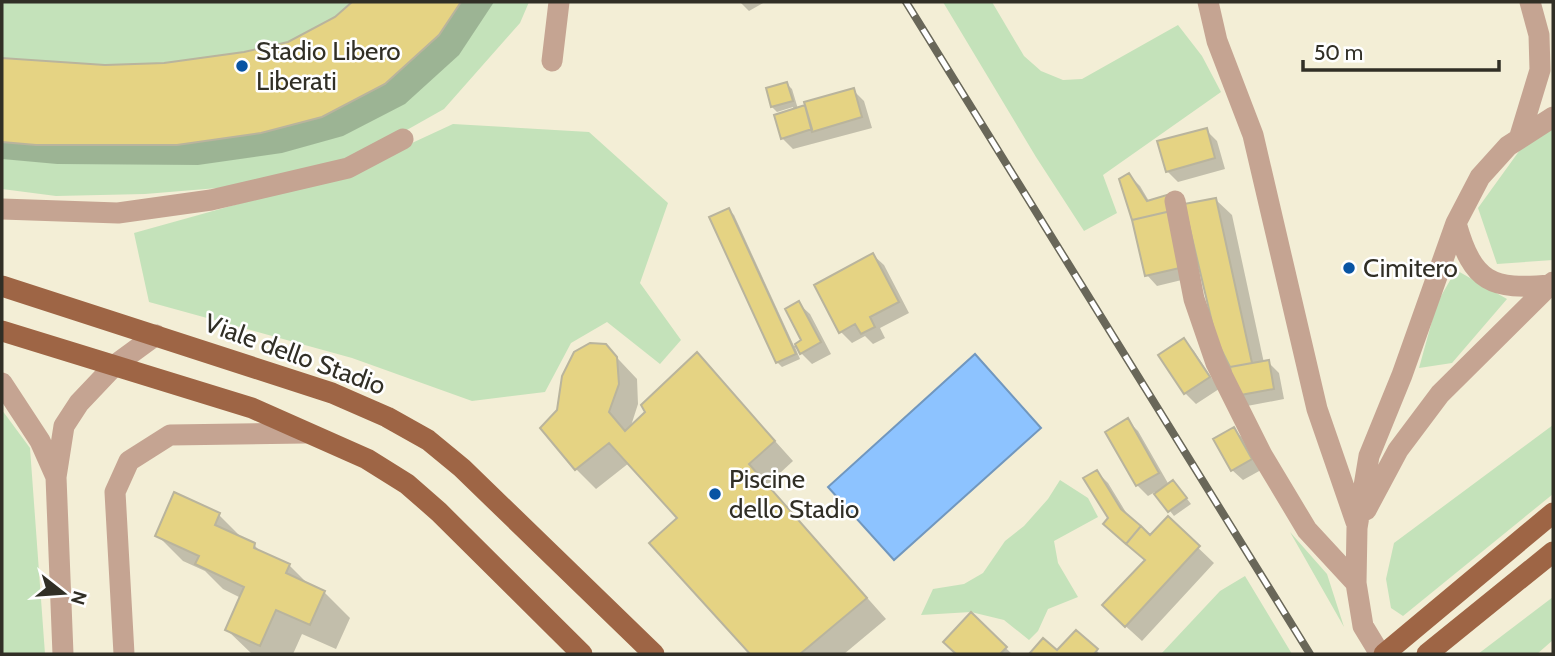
<svg xmlns="http://www.w3.org/2000/svg" width="1555" height="656" font-family="Cabin,sans-serif">
<style>
.green{fill:#c4e2ba}
.water{fill:#8dc3ff;stroke:#7197be;stroke-width:2}
.shadow{fill:#0003}
.building{fill:#e5d383;stroke:#b9b49d;stroke-width:2}
.lines{fill:none;stroke-linecap:round;stroke-linejoin:round}
.minor{stroke:#c5a492;stroke-width:21}
.major{stroke:#9e6545;stroke-width:21}
.rail-casing{stroke:#696759;stroke-width:8}
.rail{stroke:#fff;stroke-width:5;stroke-dasharray:16;stroke-linecap:butt}
.poi-dot{fill:#0854a3;stroke:#fff;stroke-width:2.5}
.labels{text-anchor:middle;dominant-baseline:central;stroke-width:5;stroke-linejoin:round;paint-order:stroke}
.poi-label{font-size:26px;fill:#312f26;stroke:#fff;text-anchor:start}
.street-label{font-size:26px;fill:#312f26;stroke:#fff}
</style>
<rect width="100%" height="100%" fill="#f3eed6"/>
<path class="green" d="M2,2H529L520,23L444,109L343,166L230,187L145,194L56,196L2,189Z
M943,2H992L1024,56L1041,71L1063,80L1082,79L1178,25L1202,56L1221,92L1103,175L1117,213L1084,231L1036,157Z
M453,124L589,132L668,203L640,283L681,340L660,364L607,322L571,343L545,392L472,401L352,358L149,302L134,233L345,174Z
M1553,128V260L1497,264L1478,208L1527,140Z
M1456,270L1507,299L1452,363L1419,368L1437,303Z
M2,410L30,448L45,654H3Z
M1553,425V494L1403,616L1391,608L1386,579L1394,543Z
M1060,480L1088,498L1098,517L1054,541L1058,563L1078,597L1048,609L1038,631L1029,640L1004,620L971,612L921,615L933,589L964,584L983,573L1005,541L1024,526L1048,499Z
M1290,532L1327,574L1344,627Z
M1245,576L1292,654H1161L1220,591Z
M1553,597V640L1537,654H1478Z"/>
<path class="water" d="M975,354L1041,428L894,560L828,487Z"/>
<path class="shadow" d="M355,2H494L459,55L405,104L343,136L282,153L198,165L57,164L2,159V60L105,67L164,65L244,54L289,44L336,19Z
M740,2H765L749,11Z
M787,84L792,89L798,109L853,90L864,101L872,128L793,149L782,138L794,111L793,107L777,112L772,107Z
M1206,130L1217,141L1225,169L1178,182L1167,171Z
M1129,175L1140,186L1194,277L1157,286L1147,275L1121,180Z
M1216,200L1232,215L1264,363L1268,362L1279,373L1284,399L1247,406L1237,395L1231,367Z
M729,210L734,215L794,346L804,341L799,304L810,314L831,354L812,364L795,347L800,359L782,367L777,362Z
M873,255L884,265L909,313L880,328L885,338L873,344L865,336L852,343L841,332Z
M1183,340L1194,351L1219,389L1196,404L1185,393L1160,355Z
M605,345L637,379L638,404L630,429L647,413L697,354L793,461L767,485L886,619L844,654H752L652,543L680,518L629,463L596,489L576,469L559,411Z
M1128,421L1138,431L1169,485L1178,487L1191,504L1174,516L1155,492L1148,496L1137,485Z
M1234,430L1245,440L1261,470L1243,480L1232,470Z
M1097,472L1108,483L1130,519L1151,538L1168,519L1214,563L1142,641L1120,621L1146,561L1110,518Z
M219,515L245,541L254,545L263,554L289,565L310,586L324,592L350,618L336,649L302,634L293,654H252L227,630L241,598L223,589L205,571L183,561L157,535Z
M971,615L1012,654H958L946,642Z
M1076,632L1100,654H1031L1044,640L1057,653Z"/>
<path class="building" d="M352,2H461L439,35L385,84L322,117L261,133L177,145H36L2,142V58L105,65L164,63L244,52L288,42L335,17Z
M787,82L793,101L771,107L766,88Z
M854,88L862,117L812,132L804,102Z
M805,105L812,129L781,139L774,115Z
M1207,128L1215,158L1166,172L1157,141Z
M1129,173L1147,201L1170,194L1171,211L1132,220L1119,179Z
M1216,198L1252,363L1230,367L1216,339L1184,204Z
M729,208L796,354L776,363L709,217Z
M1171,211L1184,267L1145,276L1132,220Z
M873,253L899,302L870,317L875,327L861,334L855,324L839,333L814,285Z
M799,301L821,342L800,354L795,344L801,340L785,309Z
M1184,338L1210,377L1184,394L1158,355Z
M590,343L606,344L617,357L619,384L609,412L625,431L645,412L641,405L697,352L775,441L749,464L867,598L800,654H750L649,543L677,518L609,443L575,470L540,428L557,410L562,376L574,352Z
M1269,360L1274,389L1235,396L1230,367Z
M1128,418L1159,473L1136,486L1105,432Z
M1234,427L1252,459L1231,471L1213,439Z
M1097,470L1121,509L1141,526L1126,544L1103,524L1108,518L1083,478Z
M1173,480L1187,498L1168,512L1154,494Z
M174,492L220,513L215,525L255,543L254,548L290,564L286,573L325,591L310,625L276,610L260,646L225,630L244,587L195,564L199,556L155,536Z
M1168,516L1200,546L1125,627L1102,605L1145,560L1126,544L1141,526L1150,535Z
M971,612L1007,647L1000,654H956L943,642Z
M1076,630L1098,649L1094,654H1029L1043,638L1057,650Z"/>
<g class="lines">
<path class="minor" d="M1208,2L1217,41L1253,135L1317,409L1356,522
M552,61L559,2
M1519,139L1540,70L1539,35L1530,2
M1175,201L1194,299L1216,363L1262,455L1307,530L1356,583
M2,209L118,213L211,200L348,168L403,139
M1456,223C1473,283 1491,290 1551,285
M2,383L40,441L56,477
M1366,510L1398,450L1440,394L1553,282
M63,654L56,477L64,426L79,403L115,365L156,335
M124,654L115,492L129,461L170,435L305,433
M1380,654L1363,626L1356,583L1357,528L1369,456L1402,375L1456,223L1480,177L1508,146L1553,117"/>
<path class="major" d="M2,286L332,393L387,417L428,440L462,468L654,654
M2,331L252,408L367,459L407,484L439,512L582,654
M1384,654L1553,513
M1427,654L1553,552"/>
<defs>
<path id="rail" d="M906,2L1310,654"/>
</defs>
<use href="#rail" class="rail-casing"/>
<use href="#rail" class="rail"/>
</g>
<g class="poi-dot">
<circle cx="242" cy="66" r="7"/>
<circle cx="1349" cy="268" r="7"/>
<circle cx="715" cy="494" r="7"/>
</g>
<g class="labels">
<g class="poi-label">
<text x="256" y="51">Stadio Libero<tspan x="256" dy="30">Liberati</tspan></text>
<text x="1363" y="268">Cimitero</text>
<text x="729" y="479">Piscine<tspan x="729" dy="30">dello Stadio</tspan></text>
</g>
<g class="street-label">
<text transform="translate(295 354) rotate(20)">Viale dello Stadio</text>
</g>
</g>
<rect width="1555" height="656" fill="none" stroke="#312f26" stroke-width="7"/>
<g transform="translate(63 593) rotate(107)" stroke="#ffffff" stroke-width="5" paint-order="stroke">
<path d="M0-5L12 26L0 18L-12 26Z" fill="#312f26"/>
<text y="-10" font-size="19" font-weight="bold" text-anchor="middle" fill="#312f26">N</text>
</g>
<path d="M1303 60v10h196v-10" fill="none" stroke="#312f26" stroke-width="3.5"/>
<text x="1314" y="60" font-size="21" fill="#312f26" stroke="#ffffff" stroke-width="5" paint-order="stroke">50 m</text>
</svg>
